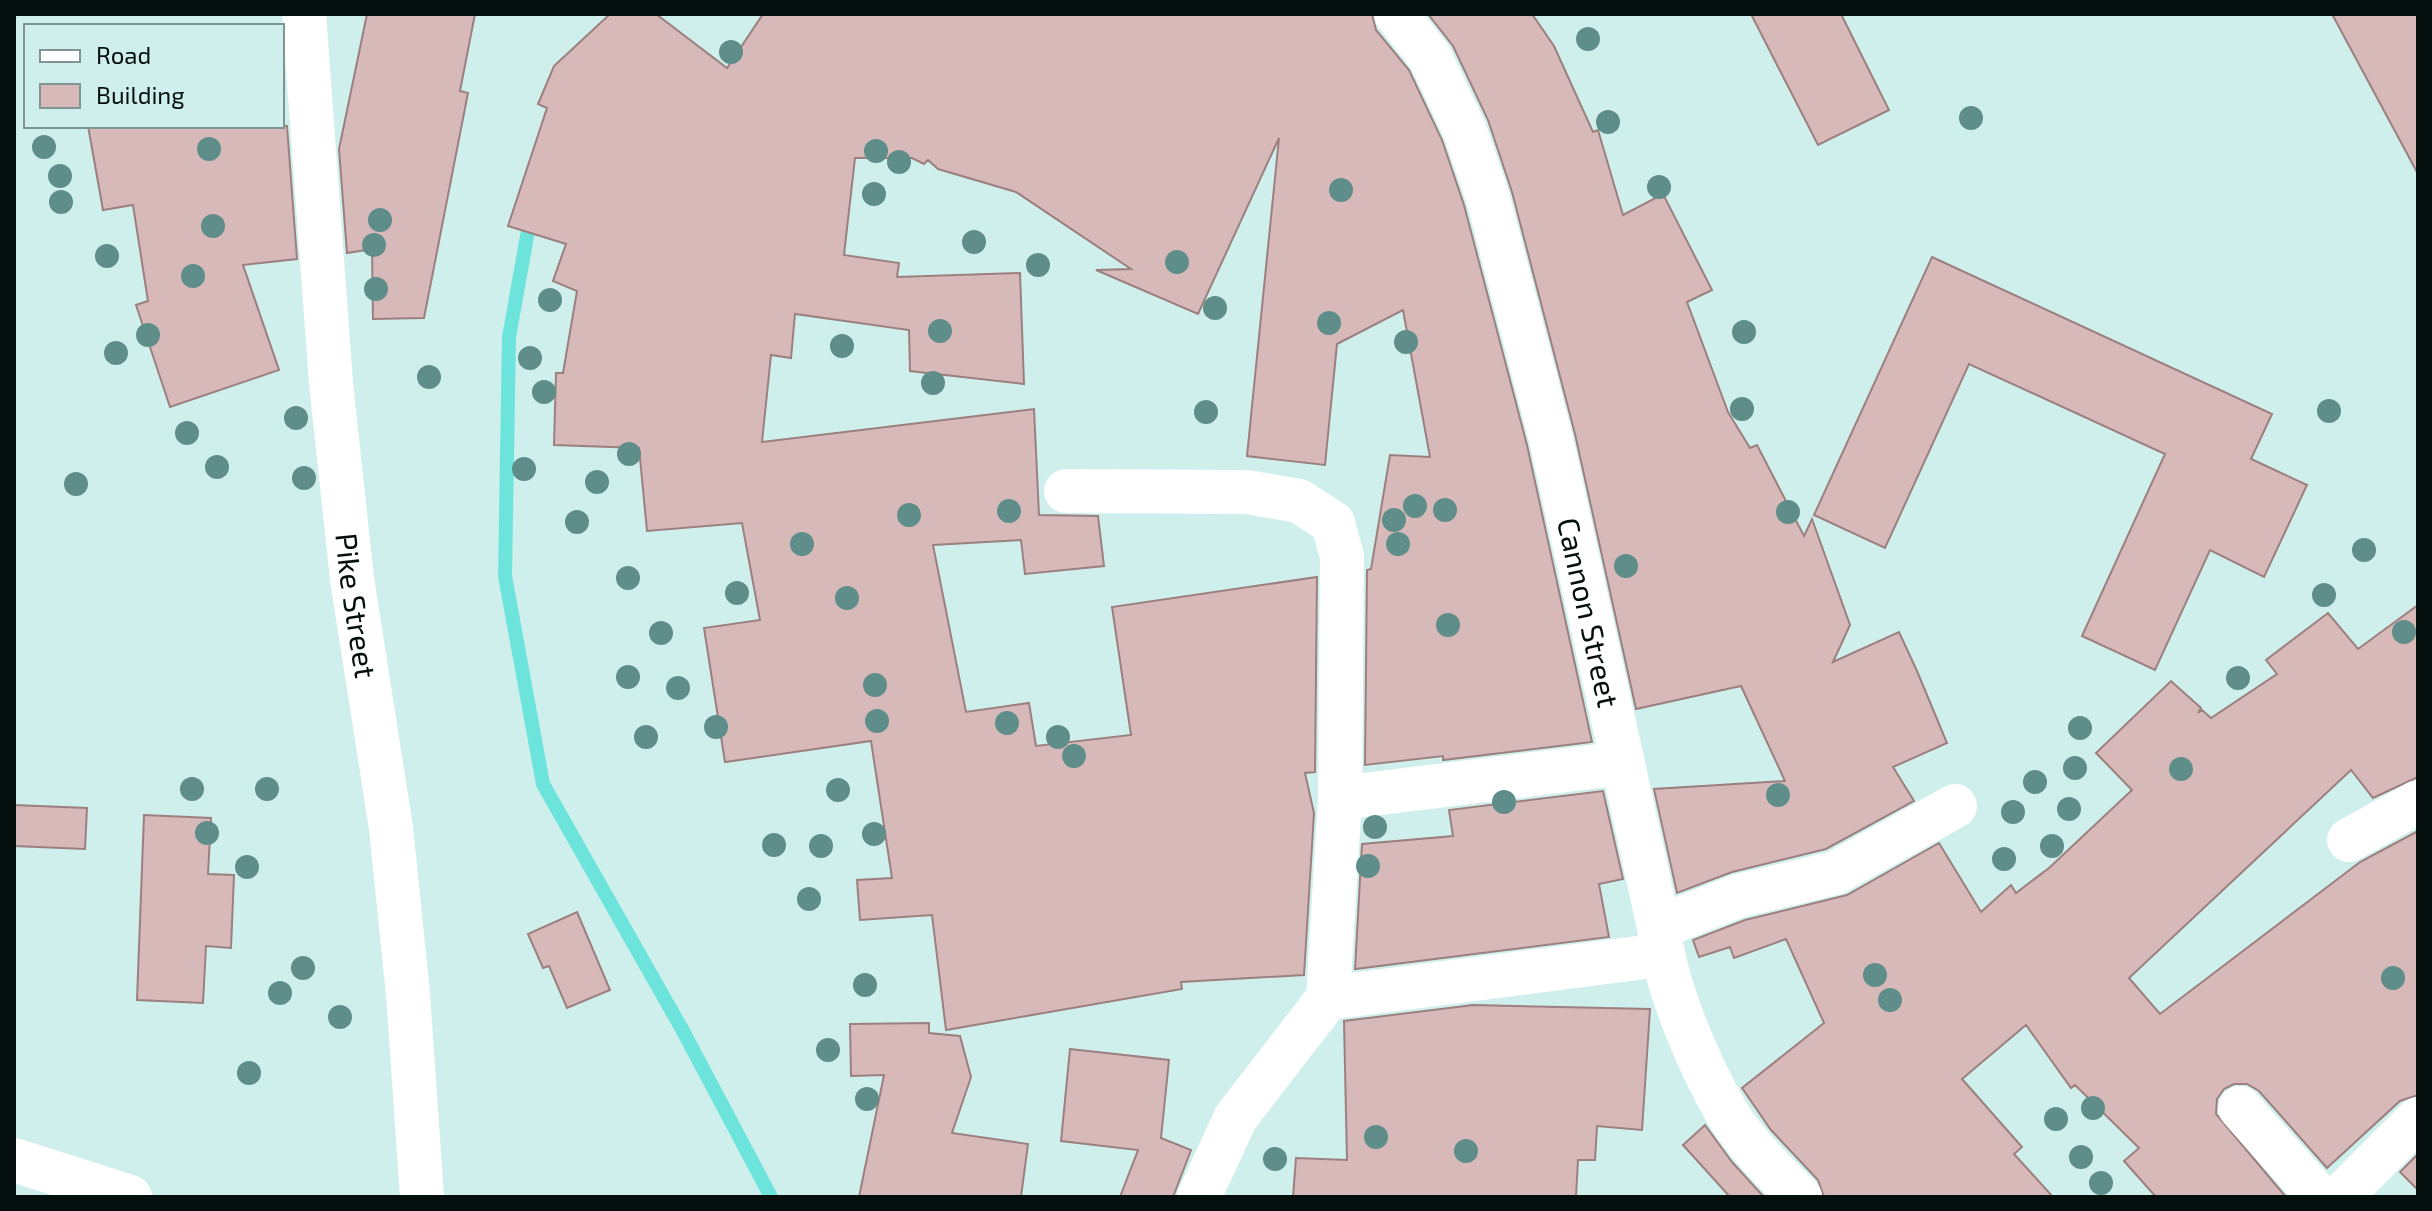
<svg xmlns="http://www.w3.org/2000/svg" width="2432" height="1211" font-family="'Exo 2',sans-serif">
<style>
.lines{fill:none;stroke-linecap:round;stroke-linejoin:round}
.stream{stroke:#6ce4dc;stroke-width:14}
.building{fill:#d6b9b8;stroke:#9b807f;stroke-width:2}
.street{stroke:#fff;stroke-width:44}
.secondary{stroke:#fff;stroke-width:44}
.tree{fill:#5e8d8a}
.labels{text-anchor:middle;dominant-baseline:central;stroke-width:8;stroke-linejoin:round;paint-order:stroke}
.street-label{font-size:30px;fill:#040e0d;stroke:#cfefec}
</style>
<rect width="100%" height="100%" fill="#cfefec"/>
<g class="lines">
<path class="stream" d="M531,214L509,337L505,576L543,784L683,1031L771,1197"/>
</g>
<path class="building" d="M367,14H475L460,91L468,93L424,318L373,319L372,249L347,253L339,149Z
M610,14H656L727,68L763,14H1372L1376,30L1409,70L1442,140L1464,205L1527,445L1592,742L1443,760V756L1365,765L1367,570L1371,569L1390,455L1430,457L1403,310L1337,344L1325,465L1247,456L1279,138L1198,314L1096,270L1131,269L1016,192L938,169L928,160L924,164L912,158H855L844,255L899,263L897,277L1020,273L1024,384L910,371L909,330L795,314L791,358L771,355L762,442L1034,409L1039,515L1098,516L1104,566L1025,574L1021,540L933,545L966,712L1029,703L1036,746L1131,735L1112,607L1317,577L1315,772L1305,773L1314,813L1304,975L1181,982L1182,989L946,1030L932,915L860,920L857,880L892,878L871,741L725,762L704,628L760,620L742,523L647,531L639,448L554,445L556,373H563L577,291L553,281L566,244L508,226L547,108L538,104L554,66Z
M1428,14H1532L1554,46L1593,132L1598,130L1623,215L1663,194L1712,290L1687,302L1728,412L1750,448L1757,445L1804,536L1812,519L1850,625L1833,662L1899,632L1917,671L1947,743L1893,767L1914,801L1826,849L1732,872L1677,893L1654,789L1785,781L1741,686L1636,709L1575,434L1512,192L1488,120L1453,46Z
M1751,14H1841L1889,110L1818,145Z
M2332,14H2418V174Z
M88,126H287L297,259L243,265L279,370L170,407L136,305L148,301L133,205L103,210Z
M1932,257L2272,414L2251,459L2307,485L2264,577L2210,550L2155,670L2082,636L2165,454L1969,364L1885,548L1814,515Z
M2418,605V777L2373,798L2351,770L2129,978L2160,1014L2360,862L2418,831V1095L2400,1101L2327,1168L2259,1091L2247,1084H2234L2224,1089L2217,1099L2216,1114L2286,1197H2156L2124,1161L2139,1148L2075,1085L2071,1088L2026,1025L1962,1079L2022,1147L2014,1154L2053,1197H1824L1818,1180L1771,1130L1742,1088L1824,1023L1786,939L1734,958L1730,947L1699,957L1693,940L1745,920L1847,895L1939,843L1981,912L2011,885L2016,893L2049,868L2132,790L2096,753L2171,681L2201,708L2198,713L2202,710L2211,718L2277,674L2266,660L2328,613L2358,649Z
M1603,791L1623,879L1599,884L1609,937L1355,969L1362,844L1453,836L1449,810Z
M14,805L87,808L85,849L14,846Z
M144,815L211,818L208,874L234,875L231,948L206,946L203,1003L137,1000Z
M577,912L610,990L567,1008L549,966L543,968L528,934Z
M1473,1005L1650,1009L1642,1130L1597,1126L1595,1160H1578L1576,1197H1293L1296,1158L1347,1160L1344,1021Z
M929,1023V1033L960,1036L971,1077L952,1133L1028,1144L1021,1197H859L884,1075L851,1076L850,1024Z
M1070,1049L1169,1060L1161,1138L1191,1150L1173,1197H1120L1138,1150L1061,1141Z
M1705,1125L1732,1162L1764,1197H1730L1683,1145Z
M2418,1154V1190L2400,1172Z"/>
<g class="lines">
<g class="street">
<path id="s1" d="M304,14L331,383L352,579L391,828L408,994L422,1197"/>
<path id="s2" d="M1396,14L1430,57L1465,131L1488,198L1551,439L1659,927C1664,984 1698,1063 1727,1113C1745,1143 1775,1173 1800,1197"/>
<path d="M1066,491L1247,492L1299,501L1333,523L1342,557L1340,798L1623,763"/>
<path d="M2349,840L2418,802"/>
<path d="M1659,927L1738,896L1835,873L1955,806"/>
<path d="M1328,998L1340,798"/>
<path d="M2240,1108L2319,1197"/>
<path d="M1199,1197L1236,1117L1328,998L1661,955"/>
<path d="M2340,1197L2418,1119"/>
</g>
<path class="secondary" d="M14,1160L130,1197"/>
</g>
<g class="tree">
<circle cx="1588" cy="39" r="12"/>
<circle cx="731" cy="52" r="12"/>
<circle cx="1971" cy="118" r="12"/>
<circle cx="1608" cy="122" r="12"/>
<circle cx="44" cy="147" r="12"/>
<circle cx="209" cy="149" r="12"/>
<circle cx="876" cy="151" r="12"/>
<circle cx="899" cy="162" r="12"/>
<circle cx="60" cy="176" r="12"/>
<circle cx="1659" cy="187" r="12"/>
<circle cx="1341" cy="190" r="12"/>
<circle cx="874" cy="194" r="12"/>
<circle cx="61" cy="202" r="12"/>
<circle cx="380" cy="220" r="12"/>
<circle cx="213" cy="226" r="12"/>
<circle cx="974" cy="242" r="12"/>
<circle cx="374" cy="245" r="12"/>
<circle cx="107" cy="256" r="12"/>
<circle cx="1177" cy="262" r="12"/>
<circle cx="1038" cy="265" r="12"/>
<circle cx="193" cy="276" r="12"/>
<circle cx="376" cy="289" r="12"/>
<circle cx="550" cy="300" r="12"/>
<circle cx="1215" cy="308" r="12"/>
<circle cx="1329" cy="323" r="12"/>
<circle cx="940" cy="331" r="12"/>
<circle cx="1744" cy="332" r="12"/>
<circle cx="148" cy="335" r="12"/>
<circle cx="1406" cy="342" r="12"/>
<circle cx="842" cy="346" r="12"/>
<circle cx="116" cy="353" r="12"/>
<circle cx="530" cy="358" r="12"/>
<circle cx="429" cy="377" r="12"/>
<circle cx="933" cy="383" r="12"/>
<circle cx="544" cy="392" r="12"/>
<circle cx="1742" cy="409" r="12"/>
<circle cx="2329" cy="411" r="12"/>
<circle cx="1206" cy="412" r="12"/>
<circle cx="296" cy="418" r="12"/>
<circle cx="187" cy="433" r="12"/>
<circle cx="629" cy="454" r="12"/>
<circle cx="217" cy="467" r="12"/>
<circle cx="524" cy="469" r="12"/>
<circle cx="304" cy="478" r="12"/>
<circle cx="597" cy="482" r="12"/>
<circle cx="76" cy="484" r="12"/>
<circle cx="1415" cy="506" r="12"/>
<circle cx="1445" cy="510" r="12"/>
<circle cx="1009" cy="511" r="12"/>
<circle cx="1788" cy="512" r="12"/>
<circle cx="909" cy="515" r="12"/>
<circle cx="1394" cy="520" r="12"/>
<circle cx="577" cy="522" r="12"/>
<circle cx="802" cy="544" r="12"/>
<circle cx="1398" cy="544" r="12"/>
<circle cx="2364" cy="550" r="12"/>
<circle cx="1626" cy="566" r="12"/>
<circle cx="628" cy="578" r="12"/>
<circle cx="737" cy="593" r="12"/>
<circle cx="2324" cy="595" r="12"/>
<circle cx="847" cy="598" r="12"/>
<circle cx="1448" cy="625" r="12"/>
<circle cx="2404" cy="632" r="12"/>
<circle cx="661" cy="633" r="12"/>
<circle cx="628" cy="677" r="12"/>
<circle cx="2238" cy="678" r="12"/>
<circle cx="875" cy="685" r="12"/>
<circle cx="678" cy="688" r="12"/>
<circle cx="877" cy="721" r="12"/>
<circle cx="1007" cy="723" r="12"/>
<circle cx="716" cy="727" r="12"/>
<circle cx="2080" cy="728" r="12"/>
<circle cx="646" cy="737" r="12"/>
<circle cx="1058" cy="737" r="12"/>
<circle cx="1074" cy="756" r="12"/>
<circle cx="2075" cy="768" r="12"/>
<circle cx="2181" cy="769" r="12"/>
<circle cx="2035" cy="782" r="12"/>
<circle cx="192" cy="789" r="12"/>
<circle cx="267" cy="789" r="12"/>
<circle cx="838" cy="790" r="12"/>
<circle cx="1778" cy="795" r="12"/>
<circle cx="1504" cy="802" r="12"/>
<circle cx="2069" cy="809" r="12"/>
<circle cx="2013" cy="812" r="12"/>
<circle cx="1375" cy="827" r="12"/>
<circle cx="207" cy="833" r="12"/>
<circle cx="874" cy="834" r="12"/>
<circle cx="774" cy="845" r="12"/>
<circle cx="821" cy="846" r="12"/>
<circle cx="2052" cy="846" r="12"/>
<circle cx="2004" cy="859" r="12"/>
<circle cx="1368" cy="866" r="12"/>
<circle cx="247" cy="867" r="12"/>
<circle cx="809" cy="899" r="12"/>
<circle cx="303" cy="968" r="12"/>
<circle cx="1875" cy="975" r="12"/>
<circle cx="2393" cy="978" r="12"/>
<circle cx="865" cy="985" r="12"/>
<circle cx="280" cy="993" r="12"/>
<circle cx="1890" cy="1000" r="12"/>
<circle cx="340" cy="1017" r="12"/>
<circle cx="828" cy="1050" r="12"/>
<circle cx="249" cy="1073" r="12"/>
<circle cx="867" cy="1099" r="12"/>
<circle cx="2093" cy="1108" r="12"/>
<circle cx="2056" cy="1119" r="12"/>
<circle cx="1376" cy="1137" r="12"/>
<circle cx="1466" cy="1151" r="12"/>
<circle cx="2081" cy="1157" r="12"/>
<circle cx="1275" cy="1159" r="12"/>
<circle cx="2101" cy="1183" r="12"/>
</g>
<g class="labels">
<g class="street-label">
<text stroke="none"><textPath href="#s1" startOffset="594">Pike Street</textPath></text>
<text stroke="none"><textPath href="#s2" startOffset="634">Cannon Street</textPath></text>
</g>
</g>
<rect width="2432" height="1211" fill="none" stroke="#040e0d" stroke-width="32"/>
<rect x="24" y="24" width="260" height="104" fill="#cfefec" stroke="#7e9593" stroke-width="2"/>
<rect x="40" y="50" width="40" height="12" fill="#ffffff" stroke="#7e9593" stroke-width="2"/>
<text x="96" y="64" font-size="24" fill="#040e0d">Road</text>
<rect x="40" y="84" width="40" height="24" fill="#d6b9b8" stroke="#7e9593" stroke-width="2"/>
<text x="96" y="104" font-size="24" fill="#040e0d">Building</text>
</svg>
